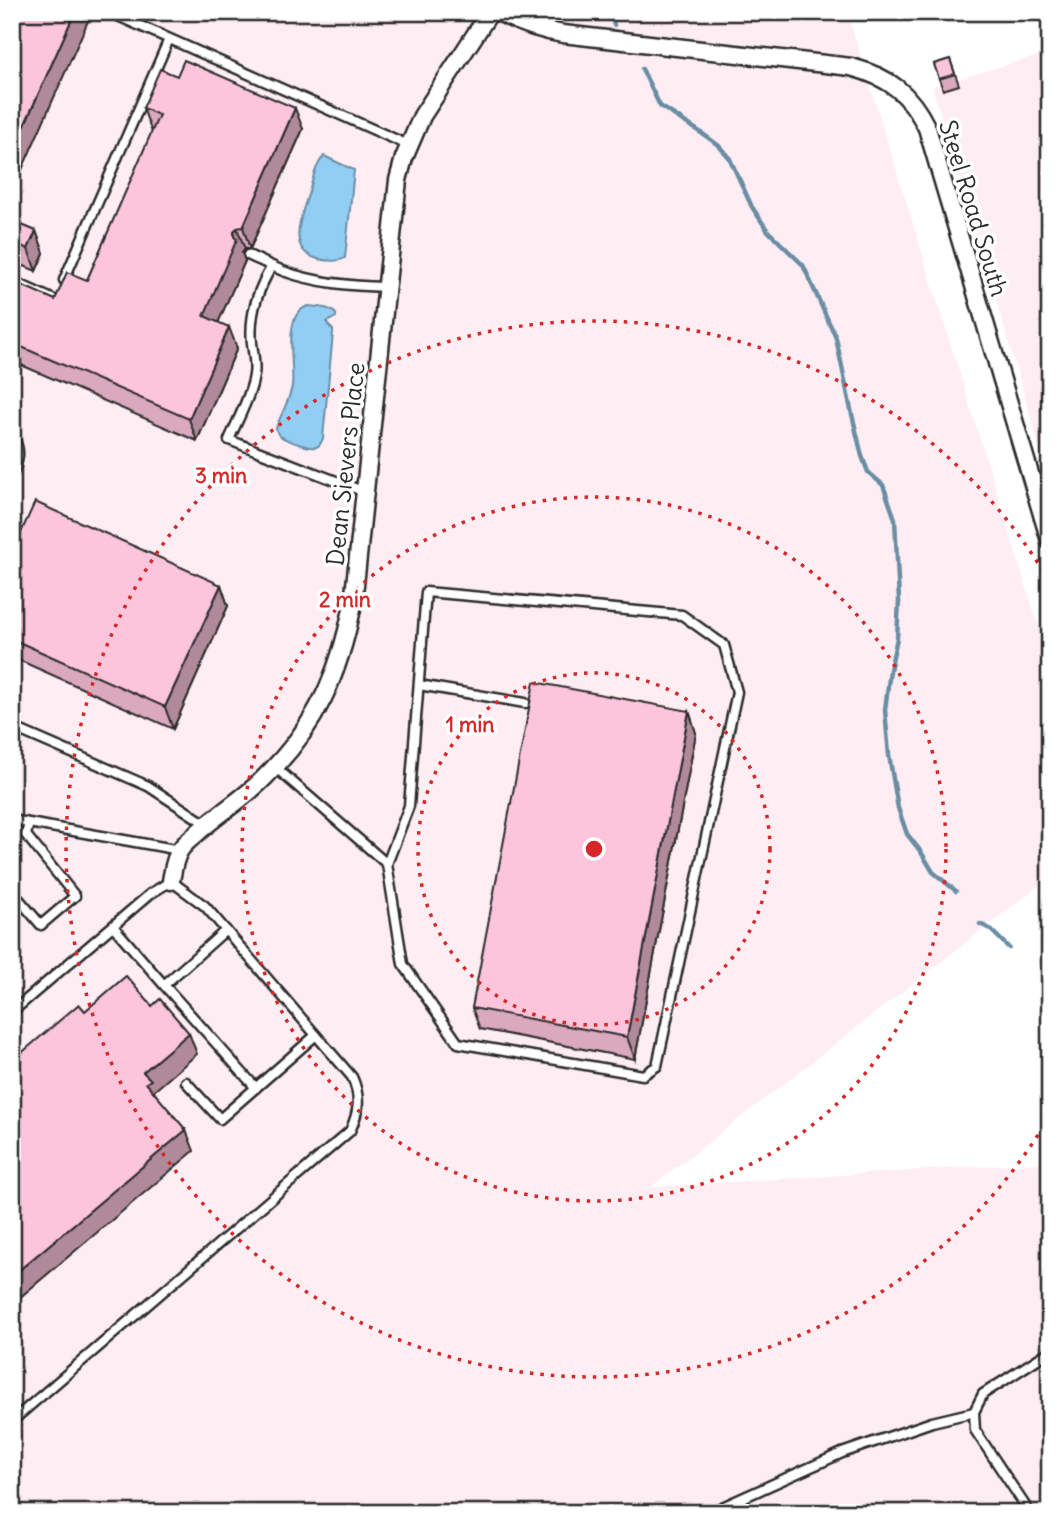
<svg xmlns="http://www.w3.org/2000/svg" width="1062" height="1525" font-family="Delius,sans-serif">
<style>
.built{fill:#feeef4}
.water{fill:#92cef3;stroke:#698da3;stroke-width:2}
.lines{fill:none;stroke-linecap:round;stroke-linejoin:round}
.stream{stroke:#698da3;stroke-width:4.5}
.lane-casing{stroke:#2b2b2b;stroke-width:13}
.street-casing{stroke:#2b2b2b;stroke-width:21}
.lane{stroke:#fff;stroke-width:8}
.street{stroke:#fff;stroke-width:16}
.wall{fill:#daa9bd;stroke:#2b2b2b;stroke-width:2}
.shaded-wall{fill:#b18a9a;stroke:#2b2b2b;stroke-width:2}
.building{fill:#fdc5dc;stroke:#2b2b2b;stroke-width:2}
.ring{fill:none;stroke:#d62828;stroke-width:3.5;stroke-dasharray:3.5 7}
.labels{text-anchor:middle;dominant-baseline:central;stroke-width:7;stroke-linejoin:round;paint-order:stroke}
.street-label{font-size:24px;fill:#2b2b2b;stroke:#fff}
.centre{fill:#d62828;stroke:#fff;stroke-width:3.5}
.ring-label{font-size:21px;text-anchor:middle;font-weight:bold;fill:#d62828;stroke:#fff;stroke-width:7;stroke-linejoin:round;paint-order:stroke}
</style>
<rect width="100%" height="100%" fill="#fff"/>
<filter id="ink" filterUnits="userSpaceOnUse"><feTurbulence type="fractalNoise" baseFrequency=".0143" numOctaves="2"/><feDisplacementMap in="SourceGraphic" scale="14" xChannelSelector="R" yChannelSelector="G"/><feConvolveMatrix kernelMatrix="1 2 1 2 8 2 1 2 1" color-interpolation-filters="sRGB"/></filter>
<g filter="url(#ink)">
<path class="built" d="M12,12H847L1050,663V877L651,1187L1050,1162V1513H12Z
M1050,52V481L932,87Z"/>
<path class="water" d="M324,156L354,170L345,258C338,262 326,261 318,259C285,250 302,214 309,192C313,179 315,166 324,156Z
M309,306C318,307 330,307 336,314V317L327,322L328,325L333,330V333L323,438C321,442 321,446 316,447C310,449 281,439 278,434C277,432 276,430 276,428C281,414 289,402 292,386C295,366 281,312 309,306Z"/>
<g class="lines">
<path class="stream" d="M609,12L614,25
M642,69L660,106L703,134L718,145L729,157L752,207L768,231L803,265L836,338L851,410L862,456L868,472L883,485L895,519L899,601L897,638L890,670L885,710L889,755L898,808L907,834L921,852L933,872L956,891
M980,924L990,929L1009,948"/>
<defs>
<path id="lane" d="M109,12L408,145
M248,255C259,260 271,266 283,271C316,283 351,286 386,287
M272,266C258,289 249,315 252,343C253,354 256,364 254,375C251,396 237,421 229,440L365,492
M64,280L169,39
M12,281L54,300
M12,436C22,449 18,462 12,475
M419,685L525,703
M12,727L148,786L206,824
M275,767L387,864L403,964L458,1043L643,1075L657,1066L737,692L724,645L682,615L426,592L409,806L387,864
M12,820L180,850
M12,891L41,925L75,896L26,835L29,823
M113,926L164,985L226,930
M164,985L256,1088
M12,1012L150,894L171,881L205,906L352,1077C361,1097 359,1112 350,1131L12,1421
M186,1082L220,1119L316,1035
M709,1513L842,1453L932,1422L974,1412
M1030,1513L975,1430L974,1412L983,1394L1050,1351"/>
<path id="street" d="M498,12C519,23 540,30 563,34L851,67C889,77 910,93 927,128L1050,541
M171,881C173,871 174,859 180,850C184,844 190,839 195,835C217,814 244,799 265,777C317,726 339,674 353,604L398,180L404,158L422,116L490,12"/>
</defs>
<use href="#lane" class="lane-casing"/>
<use href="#street" class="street-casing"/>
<use href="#lane" class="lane"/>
<use href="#street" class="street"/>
</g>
<path class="wall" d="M950,59L959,85L943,90L934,64Z
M143,108L303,129L250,249H245L242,253L245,261L218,322L237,348L197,441L12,361V281L55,300L87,280L153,130H151Z
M12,221L36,231L44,253L36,271L12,261Z
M12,552L221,585L228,606L173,729L12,657Z
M689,711L696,733L635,1059L480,1029L472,1008Z"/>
<path class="shaded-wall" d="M75,12H92L12,192V153Z
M295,108L303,129L250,249L243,227Z
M237,228L245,249L242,253L245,261L212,337L204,316L234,237V231Z
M36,231L44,253L36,271L28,249Z
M229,327L237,348L197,441L189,419Z
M221,585L228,606L173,729L165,707Z
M689,711L696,733L635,1059L627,1037Z
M189,1033L197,1054L154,1091L158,1102L146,1083L143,1072Z
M186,1130L194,1151L12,1304V1276Z"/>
<path class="building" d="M12,12H75L12,153Z
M950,59L955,74L939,79L934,64Z
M184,60L295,108L243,227L237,228L234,231V237L237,239L204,316L229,327L189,419L12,343V281L55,300L67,272L87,280L159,115L143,108L160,69L177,76Z
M12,221L36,231L28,249L12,242Z
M35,502L221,585L165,707L12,639V552Z
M534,682L689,711L627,1037L472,1008Z
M126,976L152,1006L160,999L189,1033L143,1072L151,1080L146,1083L186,1130L12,1276V1061L79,1004L85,1011Z"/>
</g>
<g class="ring">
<circle cx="594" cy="849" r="176"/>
<circle cx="594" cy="849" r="352"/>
<path d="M1049 1117A528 528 0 1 1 1049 581"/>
</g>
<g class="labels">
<g class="street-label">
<text transform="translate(974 208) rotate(73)">Steel Road South</text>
<text transform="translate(345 464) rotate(-84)">Dean Sievers Place</text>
</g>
</g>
<circle cx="594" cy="849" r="10" class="centre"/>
<g class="ring-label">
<text x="221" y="483">3 min</text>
<text x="345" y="607">2 min</text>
<text x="470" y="732">1 min</text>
</g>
<rect width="1062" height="1525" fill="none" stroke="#fff" stroke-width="42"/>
<rect x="21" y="21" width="1020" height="1483" fill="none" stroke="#2b2b2b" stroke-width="2.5" filter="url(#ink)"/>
</svg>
